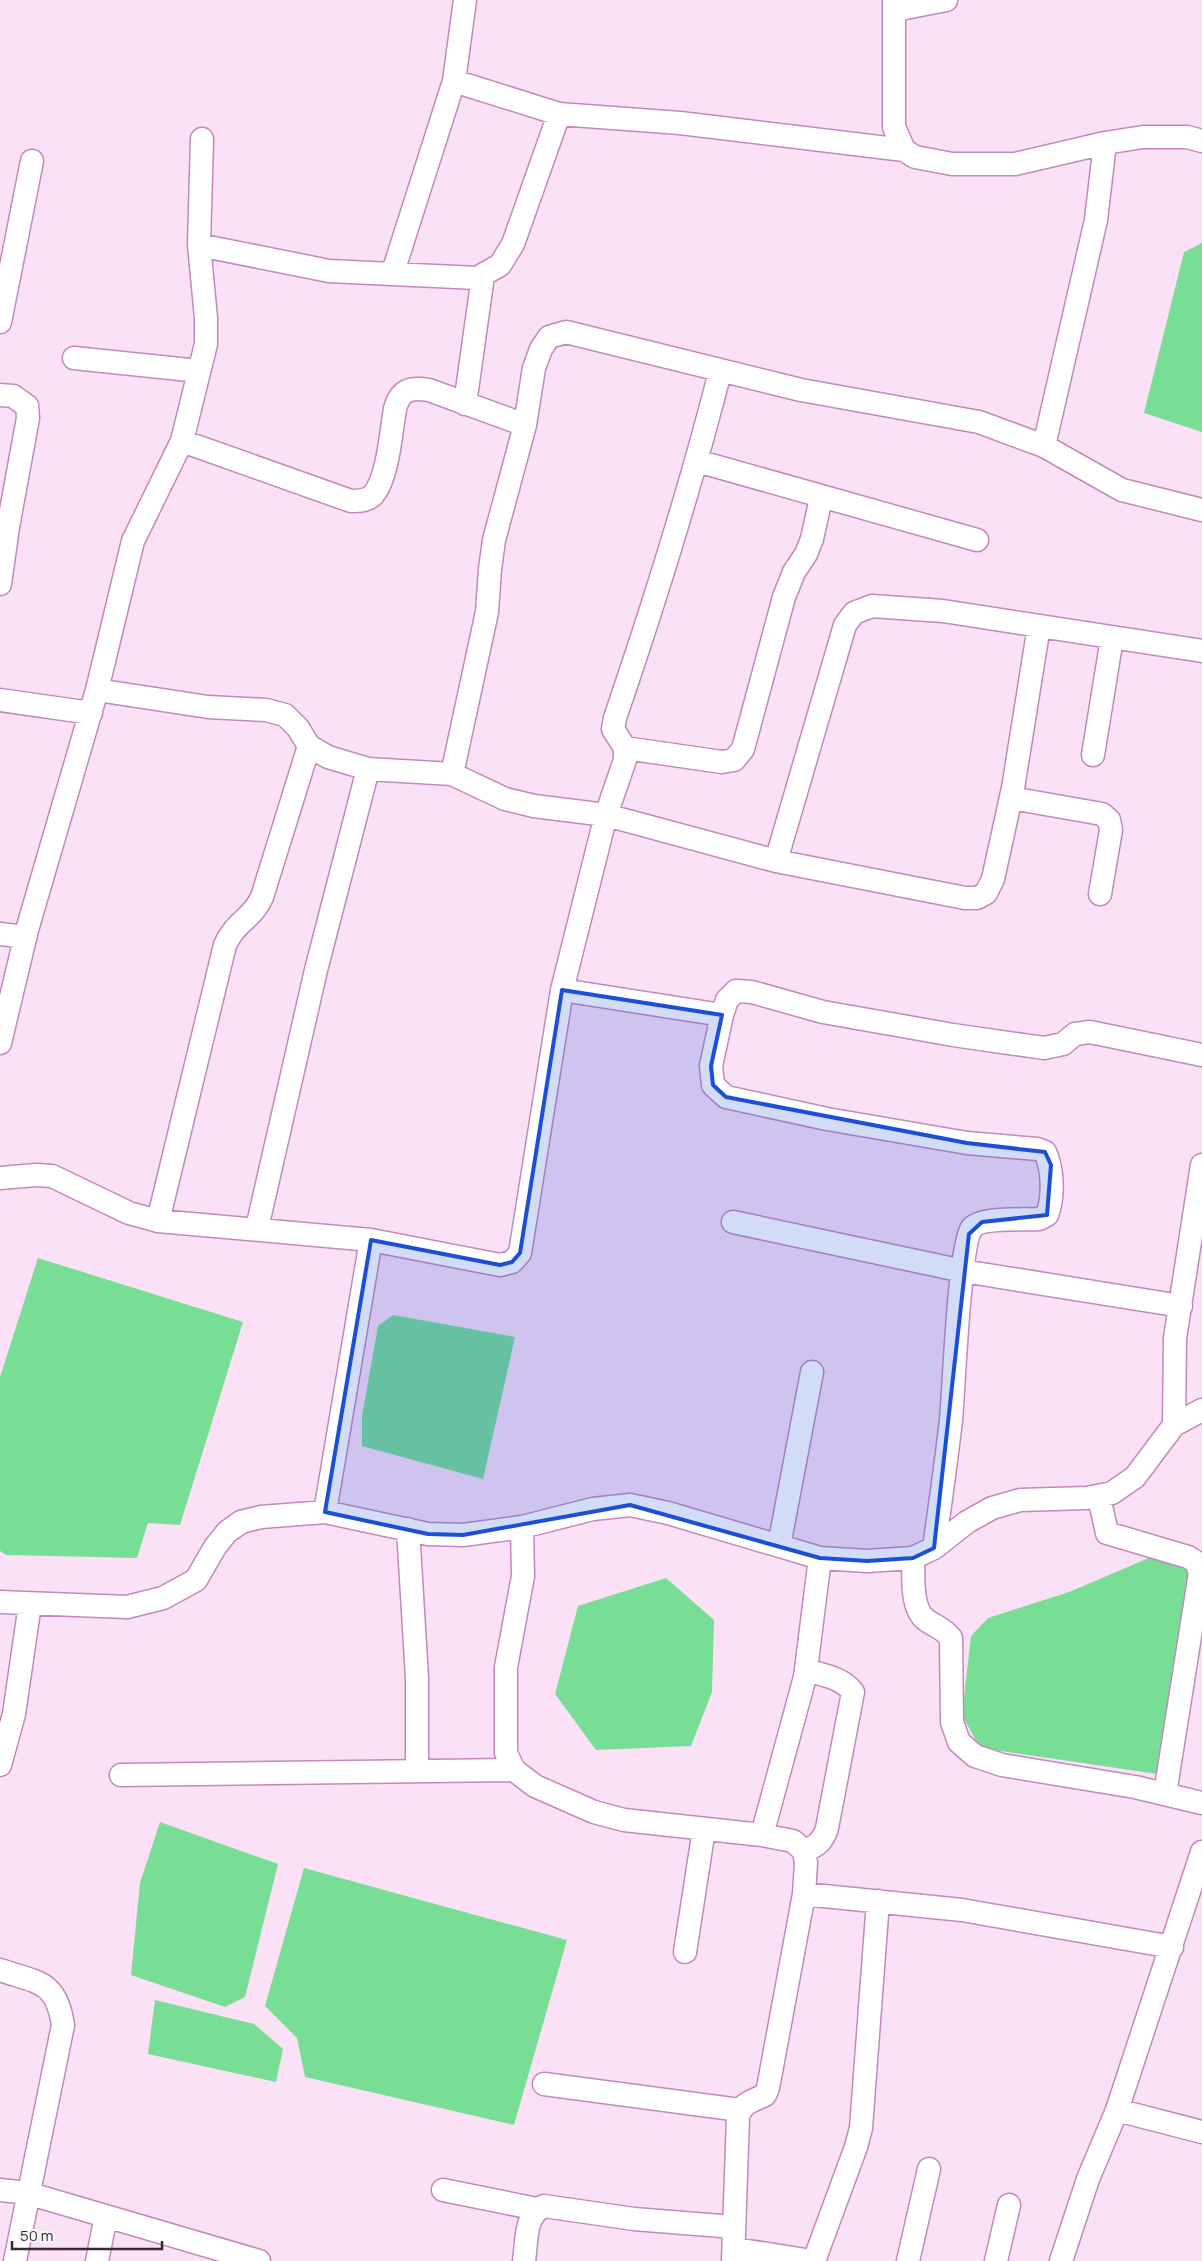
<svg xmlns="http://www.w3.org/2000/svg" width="1202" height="2261" font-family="Manrope,sans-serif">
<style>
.water{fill:#78de96}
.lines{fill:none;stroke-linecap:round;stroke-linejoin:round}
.street-casing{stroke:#c489bc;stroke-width:25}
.street{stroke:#fff;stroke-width:22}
.marked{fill:#1d4ed8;fill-opacity:0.2;stroke:#1d4ed8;stroke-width:4;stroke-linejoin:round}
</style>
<rect width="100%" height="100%" fill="#fbe1f6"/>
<path class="water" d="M1202,243V432L1144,413L1184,252Z
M38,1258L243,1322L180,1525L148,1523L137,1558L6,1555L0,1551V1377Z
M393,1315L515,1337L483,1479L362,1446V1416L378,1326Z
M1163,1552L1193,1569L1157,1774L980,1748L962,1715L971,1636L988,1618L1069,1592Z
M666,1578L714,1620L712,1692L691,1746L596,1750L555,1694L578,1606Z
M160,1822L278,1864L245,1997L225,2007L131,1975L140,1883Z
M304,1868L567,1940L514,2125L305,2077L297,2038L265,2006Z
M155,2000L254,2024L283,2049L276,2082L148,2054Z"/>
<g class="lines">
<defs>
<path id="street" d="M894,0V127L904,150L915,157L952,164H1015L1105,143L1143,137H1187L1202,141
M895,10L946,0
M454,81L559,114L680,123L904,150
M199,245L329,271L477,278L500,265L513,244L559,114
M393,272L454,81L465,0
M0,322L32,161
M74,358L199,371
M0,395L13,396L27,406L28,418L8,527L0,584
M465,404L483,276
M182,441L351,501C359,501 367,501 373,495C388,478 391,432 395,409C400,390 410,387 429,390L525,425
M1044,446L1096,220L1105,143
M697,461L977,540
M97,690L208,707L266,710L285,715L298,728L309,746L328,757L368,769L452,774L505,799L534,806L606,815L776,861L965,898H977L986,893L993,879L1013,788L1039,626
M0,700L91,713
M625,748L722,762L734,760L743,749L784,597L794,572L806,554L812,539L821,498
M1093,755L1112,638
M452,774L487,612L490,569L494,540L525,425L534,368L541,349L549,337L566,332L801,390L979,422L1044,446L1122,490L1202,510
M1011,798L1102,814L1109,820L1111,830L1100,894
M776,861L845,625L854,613L872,606L943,611L1202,651
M0,934L25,937
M562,990L722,1015
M0,1043L27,930L97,690L133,541L182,441L206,344V318L199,245L202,139
M0,1178L36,1175L52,1176L129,1213L158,1221L371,1240L500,1265L512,1262L520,1253L562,990L606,815L625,760V748L613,729L615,718C654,604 690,489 720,372
M158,1221L225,945C235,922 253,918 262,897L309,746
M733,1222L963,1271L1181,1306
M257,1228L316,970L368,769
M1174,1425L1175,1338L1202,1165
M1099,1497L1107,1533L1188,1557L1196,1562L1200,1573L1165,1794
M325,1512L371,1240
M522,1527L523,1576L506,1667V1753L514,1770L535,1786L594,1812L624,1820L762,1835L793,1841L804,1851L806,1863L804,1894L768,2088L765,2095C753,2101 741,2103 738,2117L733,2261
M408,1529L417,1678V1771
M779,1546L812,1372
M934,1548C940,1506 946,1463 951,1420C954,1389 959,1244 972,1228C981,1217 1025,1220 1039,1219L1047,1215C1054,1197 1053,1169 1045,1152L1037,1149L967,1143L827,1119L726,1097L713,1085L711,1066L722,1015L727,1000L736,991L752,992L823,1012L953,1035L1044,1048L1063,1044L1075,1034L1090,1032L1202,1055
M913,1558C914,1575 910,1608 926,1620C936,1627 942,1627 951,1638L952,1722L959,1742L975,1756L1002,1765L1135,1787L1202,1803
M0,1602L127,1607L163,1598L196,1580L215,1547L227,1532L241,1522L261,1517L325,1512L428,1534L463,1535L522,1527L593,1509L630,1505L668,1513L820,1558L867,1561L913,1558L934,1548L967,1522L992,1508L1020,1500L1087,1498L1112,1493L1135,1477L1174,1425L1202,1410
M0,1765L14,1714L30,1604
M121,1775L514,1770
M762,1835L805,1677L820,1558
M804,1851C817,1846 823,1841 827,1828L853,1692C841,1677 823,1675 806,1670
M804,1894L962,1910L1172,1947
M685,1952L704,1829
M0,1970C38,1983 56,1980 63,2025L15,2261
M544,2084L740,2110
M1117,2110L1202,2132
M0,2190L27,2193L259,2261
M443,2190L537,2209
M735,2249L812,2261
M97,2261L106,2216
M524,2261C527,2242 524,2215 544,2206L634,2219L734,2227
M814,2261L856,2147L861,2128L878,1901
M908,2261L929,2169
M996,2261L1009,2205
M1061,2261L1088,2179L1117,2110L1202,1852"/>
</defs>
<use href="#street" class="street-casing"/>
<use href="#street" class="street"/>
</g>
<path class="marked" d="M562,990L722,1015L711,1066L713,1085L726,1097L967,1143L1045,1152L1051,1165L1047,1215L982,1222L969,1234L934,1548L913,1558L867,1561L820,1558L630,1505L463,1535L428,1534L325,1512L371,1240L500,1265L512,1262L520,1253Z"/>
<path d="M12 2241v8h150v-8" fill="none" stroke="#3c2438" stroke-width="2.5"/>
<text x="20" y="2241" font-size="15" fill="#3c2438" stroke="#f7f7f7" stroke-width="4" paint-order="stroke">50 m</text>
</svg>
